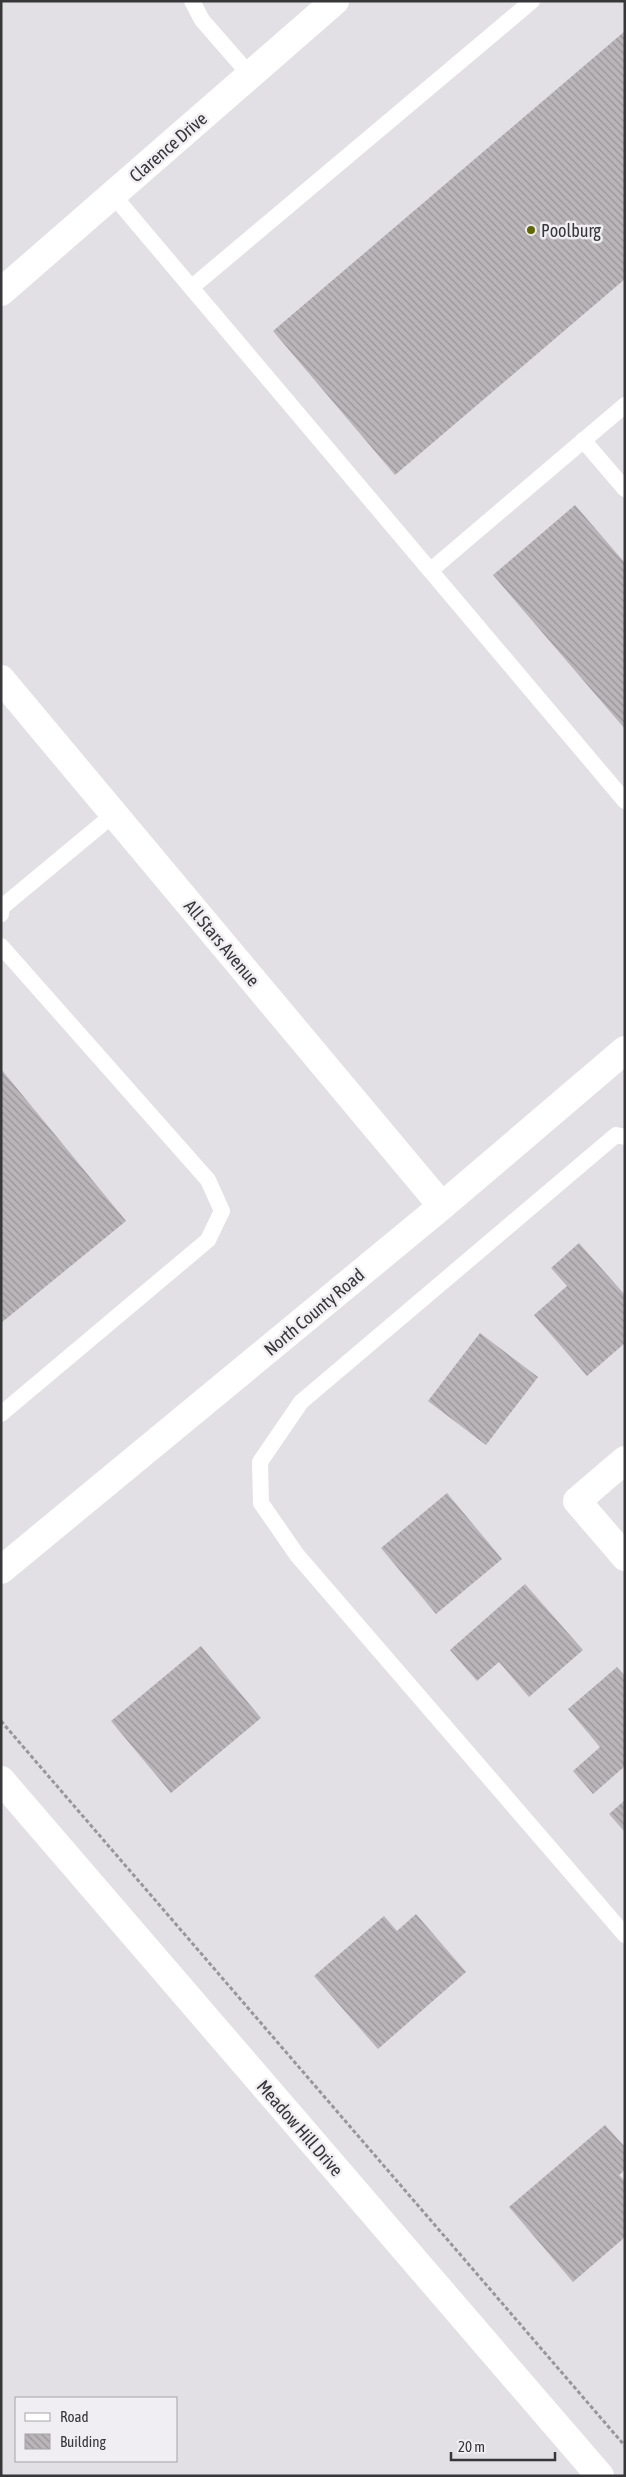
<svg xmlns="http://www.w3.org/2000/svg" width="626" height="2477" font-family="'Asap Condensed',sans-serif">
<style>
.building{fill:url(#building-back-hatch)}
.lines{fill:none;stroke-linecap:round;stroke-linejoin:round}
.path{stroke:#98969a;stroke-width:3;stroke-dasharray:4 2.5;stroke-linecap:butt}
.lane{stroke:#fff;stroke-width:16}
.street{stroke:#fff;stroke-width:28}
.secondary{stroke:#fff;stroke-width:28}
.poi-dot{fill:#5f6707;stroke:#f0eef2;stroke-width:2}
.labels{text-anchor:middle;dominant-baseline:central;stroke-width:5;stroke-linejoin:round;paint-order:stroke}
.street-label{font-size:18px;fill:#373638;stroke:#f0eef2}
.poi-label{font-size:18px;fill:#373638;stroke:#f0eef2;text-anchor:start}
</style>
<defs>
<pattern id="building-back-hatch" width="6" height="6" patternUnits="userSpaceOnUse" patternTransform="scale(1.25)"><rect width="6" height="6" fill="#bab5b8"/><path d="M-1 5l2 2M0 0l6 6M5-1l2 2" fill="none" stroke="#989497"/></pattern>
</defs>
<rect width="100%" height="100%" fill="#e2e0e5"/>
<path class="building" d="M625,31V279L395,475L273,331Z
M575,505L625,563V729L493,575Z
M1,1069L126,1221L1,1323Z
M579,1243L625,1295V1343L587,1376L534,1315L567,1286L551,1268Z
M480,1333L538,1377L486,1445L428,1401Z
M447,1493L502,1559L436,1614L381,1548Z
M525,1584L583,1650L529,1697L499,1662L477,1681L450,1650Z
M201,1646L261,1718L171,1793L111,1721Z
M617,1667L625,1676V1766L593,1794L573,1771L600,1747L568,1709Z
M625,1800V1832L609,1814Z
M416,1914L466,1972L378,2049L314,1976L384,1916L397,1931Z
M605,2125L625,2147V2170L619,2175L625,2181V2237L573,2282L509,2207Z"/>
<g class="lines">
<path class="path" d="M1,1721L625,2446"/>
<path class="lane" d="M192,1L202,20L250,75
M113,195L625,801
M192,287L532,1
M583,440L625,489
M431,570L625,405
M1,914L2,907L114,814
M1,946L208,1180L222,1211L208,1240L1,1414
M625,1137L616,1135L301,1402L260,1462L261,1503L297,1555L625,1935"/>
<path class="street" d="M1,292L335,1
M625,1460L577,1501L625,1557"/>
<path class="secondary" d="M1,679L442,1206
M1,1570L442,1206L625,1050
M1,1780L600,2476"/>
</g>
<circle class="poi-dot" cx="531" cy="230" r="5"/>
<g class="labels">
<g class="street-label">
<text transform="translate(168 147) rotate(-41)">Clarence Drive</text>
<text transform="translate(222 943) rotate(50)">All Stars Avenue</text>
<text transform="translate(314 1312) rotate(-40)">North County Road</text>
<text transform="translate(300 2128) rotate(49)">Meadow Hill Drive</text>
</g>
<g class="poi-label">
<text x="541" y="230">Poolburg</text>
</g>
</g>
<rect width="626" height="2477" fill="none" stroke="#373638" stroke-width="5"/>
<rect x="15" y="2397" width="162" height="65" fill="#f0eef2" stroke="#a6a4a8"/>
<rect x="25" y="2413" width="25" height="8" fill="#ffffff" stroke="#a6a4a8"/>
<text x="60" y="2422" font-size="15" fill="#373638">Road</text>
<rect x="25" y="2434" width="25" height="15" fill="url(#building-back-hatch)" stroke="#a6a4a8"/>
<text x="60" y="2447" font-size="15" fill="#373638">Building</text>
<path d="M451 2452v8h104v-8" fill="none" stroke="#373638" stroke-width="2.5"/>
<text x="458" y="2452" font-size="15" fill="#373638" stroke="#f0eef2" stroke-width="4" paint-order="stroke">20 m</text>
</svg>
